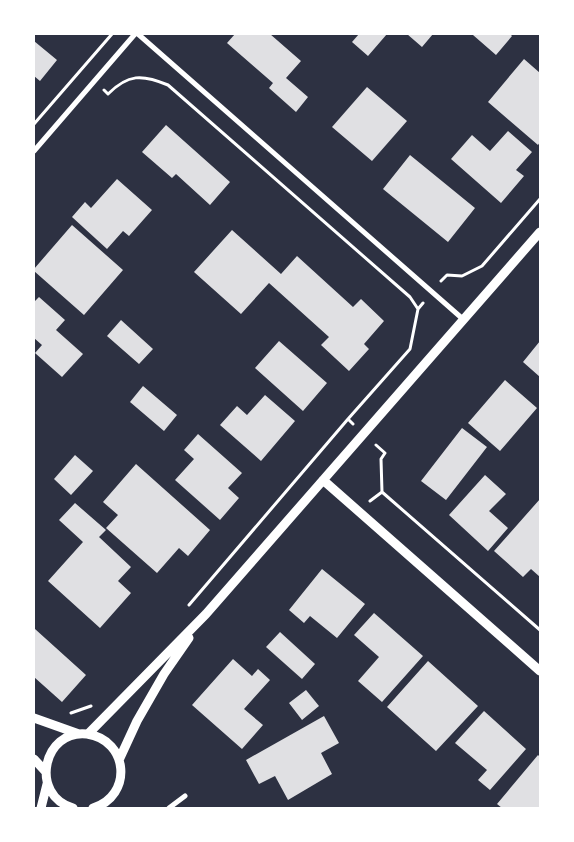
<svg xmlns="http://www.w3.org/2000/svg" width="574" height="842" font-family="'Golos Text',sans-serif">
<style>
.building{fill:#e0e0e3}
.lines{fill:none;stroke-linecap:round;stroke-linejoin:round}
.path{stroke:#fff;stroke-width:3}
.minor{stroke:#fff;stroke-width:5}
.tertiary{stroke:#fff;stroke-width:9}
</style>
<rect width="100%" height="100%" fill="#2d3142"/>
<path class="building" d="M235,34H270L301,61L286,78L308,97L296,112L269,88L273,83L227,43Z
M359,34H387L368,56L352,42Z
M407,34H433L422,47Z
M474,34H510L512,36L496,55L473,35Z
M34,41L57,60L40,81L34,76Z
M524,59L540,73V142L538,145L488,102Z
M367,87L407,121L372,161L332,127Z
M166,125L230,182L210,205L176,174L172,178L142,152Z
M508,131L532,152L516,170L524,176L501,203L451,159L472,135L490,151Z
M410,155L475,208L448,242L383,189Z
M117,179L152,210L129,236L123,231L107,249L72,217L85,202L91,208Z
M72,225L123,270L84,315L34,271V269Z
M232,230L281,274L297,256L353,307L361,299L384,321L364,344L369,349L349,371L321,345L329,337L269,283L241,314L194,272Z
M39,297L65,320L56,330L83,354L62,377L35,353L42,345L34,338V302Z
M121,320L153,349L139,364L107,336Z
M279,341L327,383L303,411L255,368Z
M540,341V377L523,362Z
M505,380L537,408L500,451L468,423Z
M143,386L177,415L164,431L130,402Z
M265,395L295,421L261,461L220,425L237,406L247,415Z
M462,428L487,447L446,500L421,481Z
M198,434L242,473L228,488L239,498L220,520L175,480L194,459L184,450Z
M75,455L93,471L71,495L54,479Z
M136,464L210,530L188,556L179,548L157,573L106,528L118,515L103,502Z
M485,475L506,494L489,511L508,528L488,551L449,515Z
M540,499V577L531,569L523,577L494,551Z
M75,503L106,530L99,537L131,567L118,581L131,593L100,628L48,581L83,542L59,520Z
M322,569L365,604L337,638L310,616L304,623L289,610Z
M374,613L423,656L382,702L358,681L379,657L354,635Z
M35,629L86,675L62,702L34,677V631Z
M280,632L315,664L302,679L266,647Z
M233,659L252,676L258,669L270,680L244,709L263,725L242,749L192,705Z
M428,661L478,706L436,751L387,707Z
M306,690L319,706L302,720L289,703Z
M484,711L526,749L490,790L478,780L487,770L455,743Z
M324,716L339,743L321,753L332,774L288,800L275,776L259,784L246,760Z
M538,755L540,757V808H502L497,804Z"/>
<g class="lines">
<path class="path" d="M104,90L108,94C128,74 142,74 168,85L410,297L418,309
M34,124L112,34
M441,281L447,275L462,276L482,266L540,199
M348,419L410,349L418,309L423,303
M376,445L385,453L381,459L382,492L540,630
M370,501L382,492
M189,605L348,419L353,424
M71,713L91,706"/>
<path class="minor" d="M138,34L464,320
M34,151L135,34
M169,808L185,796"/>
<path class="tertiary" d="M323,480L540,671
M34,718L79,734
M88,734L206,614L540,232
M34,759L45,771
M119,760L137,721L164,674L189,638
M41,808L47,784
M73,808C29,795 43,729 87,734C129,740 133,796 93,808"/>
</g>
<rect width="574" height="842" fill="none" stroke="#ffffff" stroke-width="70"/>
</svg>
